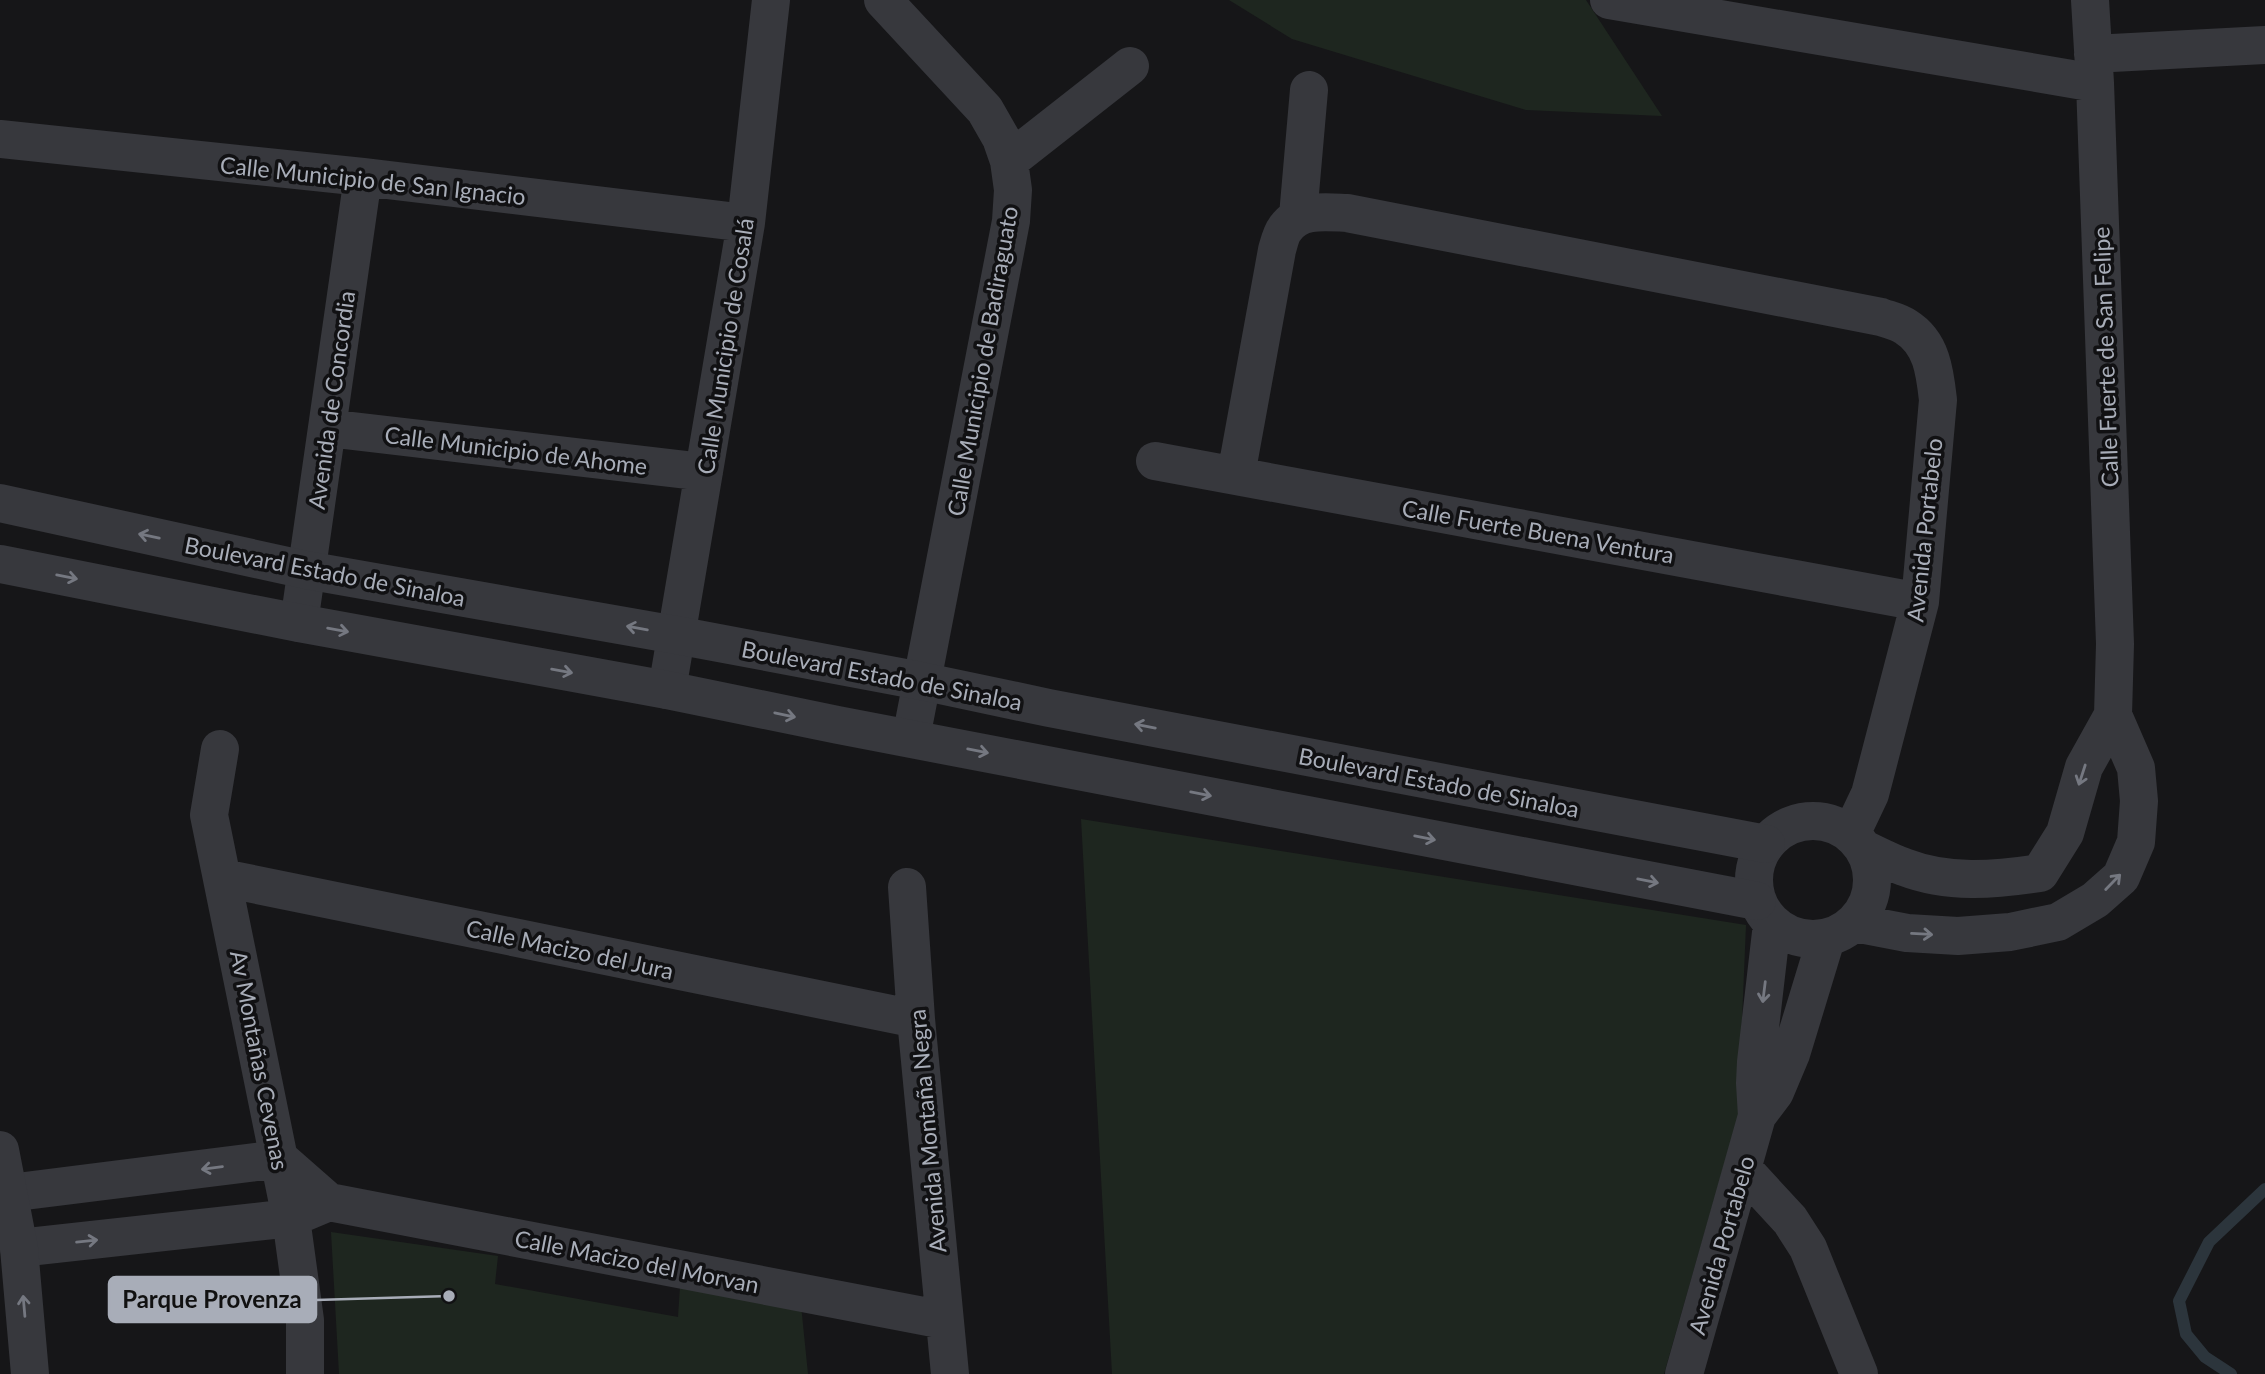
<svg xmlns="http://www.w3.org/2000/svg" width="2265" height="1374" font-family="Lato,sans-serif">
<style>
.green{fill:#1e261f}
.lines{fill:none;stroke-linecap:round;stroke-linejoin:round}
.stream{stroke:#2c353c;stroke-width:12}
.minor{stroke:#37383d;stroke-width:38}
.tertiary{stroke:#37383d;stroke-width:38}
.oneway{stroke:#757881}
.labels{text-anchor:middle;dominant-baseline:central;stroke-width:7;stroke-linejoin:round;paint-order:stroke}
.street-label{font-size:23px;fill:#a8adb8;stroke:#111113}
.leader{fill:none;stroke:#a8adb8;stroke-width:2.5}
.callout-dot{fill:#a8adb8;stroke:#111113;stroke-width:2.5}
.callout{fill:#a8adb8;stroke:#a8adb8;stroke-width:2.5}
.callout-label{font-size:24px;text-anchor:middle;font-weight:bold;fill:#111}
</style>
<rect width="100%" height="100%" fill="#161618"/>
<path class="green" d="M1229,0H1586L1662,116L1526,110L1292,39Z
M1081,819L1746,925L1738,1116L1664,1374H1112Z
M331,1232L498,1256L495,1284L678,1317L680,1287L801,1305L808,1374H339Z"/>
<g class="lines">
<path class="stream" d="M2231,1374L2205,1357L2186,1334L2179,1301L2209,1242L2265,1189"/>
<path class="minor" d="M883,0L985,110L1001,138L1009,161L1013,190L1011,221L911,738
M1609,0L2095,83
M2093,54L2265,45
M0,139L363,177L746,223
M1009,161L1130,66
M1298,216L1309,90
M327,428L704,472
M1155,461L1920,602
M1236,475L1277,250C1279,243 1281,234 1285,229C1299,208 1325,212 1347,213L1881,317C1889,320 1899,322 1906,327C1932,343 1935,373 1938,400L1920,602L1870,794L1851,834
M299,623L363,177
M667,690L746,223L771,0
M220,749L209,815L291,1218L305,1320V1374
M1754 880a59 59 0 1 1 118 0a59 59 0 1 1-118 0Z
M1864,849C1877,855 1890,862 1904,867C1948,884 1994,880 2040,873
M2040,873L2065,833L2084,767L2113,715
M223,878L916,1019
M907,887L916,1019L950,1374
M1855,923L1907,933L1958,936L2010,932L2058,922L2095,900L2121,877L2136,842L2139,801L2136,768L2113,715L2115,644L2095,83L2090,0
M1757,1116L1775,1092L1791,1054L1826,939
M1743,1169L1790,1220L1808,1248L1859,1374
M9,1193L280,1159L329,1202L291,1218L19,1248
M329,1202L944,1320
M1684,1374L1757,1116L1755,1083L1756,1062L1772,924"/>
<path class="tertiary" d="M0,503L306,570L676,635L921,681L1049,708L1766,844
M0,564L299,623L667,690L838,725L1757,901
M0,1150L19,1248L30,1374"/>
</g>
<defs><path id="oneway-shaft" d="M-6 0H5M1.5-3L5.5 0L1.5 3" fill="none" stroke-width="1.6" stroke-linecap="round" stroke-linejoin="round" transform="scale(1.75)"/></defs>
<g class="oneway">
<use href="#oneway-shaft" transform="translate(149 536) rotate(-168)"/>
<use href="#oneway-shaft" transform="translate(67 577) rotate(11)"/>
<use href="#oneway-shaft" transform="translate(637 628) rotate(-170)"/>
<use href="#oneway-shaft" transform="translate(338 630) rotate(10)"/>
<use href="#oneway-shaft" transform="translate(562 671) rotate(10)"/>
<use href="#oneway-shaft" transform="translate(785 715) rotate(12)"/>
<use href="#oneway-shaft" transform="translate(1145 726) rotate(-169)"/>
<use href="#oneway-shaft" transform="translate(978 751) rotate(11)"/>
<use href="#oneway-shaft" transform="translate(2082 775) rotate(108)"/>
<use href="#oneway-shaft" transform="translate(1201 794) rotate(11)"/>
<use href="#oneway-shaft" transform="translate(1425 838) rotate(11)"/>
<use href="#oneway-shaft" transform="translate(1648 881) rotate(11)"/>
<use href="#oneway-shaft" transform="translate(2113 882) rotate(-46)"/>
<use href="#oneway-shaft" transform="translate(1922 934) rotate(3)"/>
<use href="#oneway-shaft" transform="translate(1764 992) rotate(97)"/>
<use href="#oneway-shaft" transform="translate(212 1168) rotate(173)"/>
<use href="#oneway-shaft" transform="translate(87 1241) rotate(-6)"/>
<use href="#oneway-shaft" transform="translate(24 1306) rotate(-95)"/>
</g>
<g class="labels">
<g class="street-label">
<text transform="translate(373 180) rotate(6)">Calle Municipio de San Ignacio</text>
<text transform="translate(725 346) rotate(-81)">Calle Municipio de Cosalá</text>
<text transform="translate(2105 357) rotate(-92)">Calle Fuerte de San Felipe</text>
<text transform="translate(982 361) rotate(-80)">Calle Municipio de Badiraguato</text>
<text transform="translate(331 400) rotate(-82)">Avenida de Concordia</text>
<text transform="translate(516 450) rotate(7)">Calle Municipio de Ahome</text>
<text transform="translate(1924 530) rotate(-84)">Avenida Portabelo</text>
<text transform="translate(1538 531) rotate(10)">Calle Fuerte Buena Ventura</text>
<text transform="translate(325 571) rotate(11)">Boulevard Estado de Sinaloa</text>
<text transform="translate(882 675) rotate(11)">Boulevard Estado de Sinaloa</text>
<text transform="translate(1439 782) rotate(11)">Boulevard Estado de Sinaloa</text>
<text transform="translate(570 949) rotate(12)">Calle Macizo del Jura</text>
<text transform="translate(260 1060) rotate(79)">Av Montañas Cevenas</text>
<text transform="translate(927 1131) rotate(-95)">Avenida Montaña Negra</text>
<text transform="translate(1721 1245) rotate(-74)">Avenida Portabelo</text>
<text transform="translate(637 1261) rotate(11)">Calle Macizo del Morvan</text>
</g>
</g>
<path class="leader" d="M449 1296L316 1300"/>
<circle class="callout-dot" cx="449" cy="1296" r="7"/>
<rect class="callout" x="109" y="1277" width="207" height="45" rx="7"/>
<g class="callout-label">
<text x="212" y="1308">Parque Provenza</text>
</g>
</svg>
